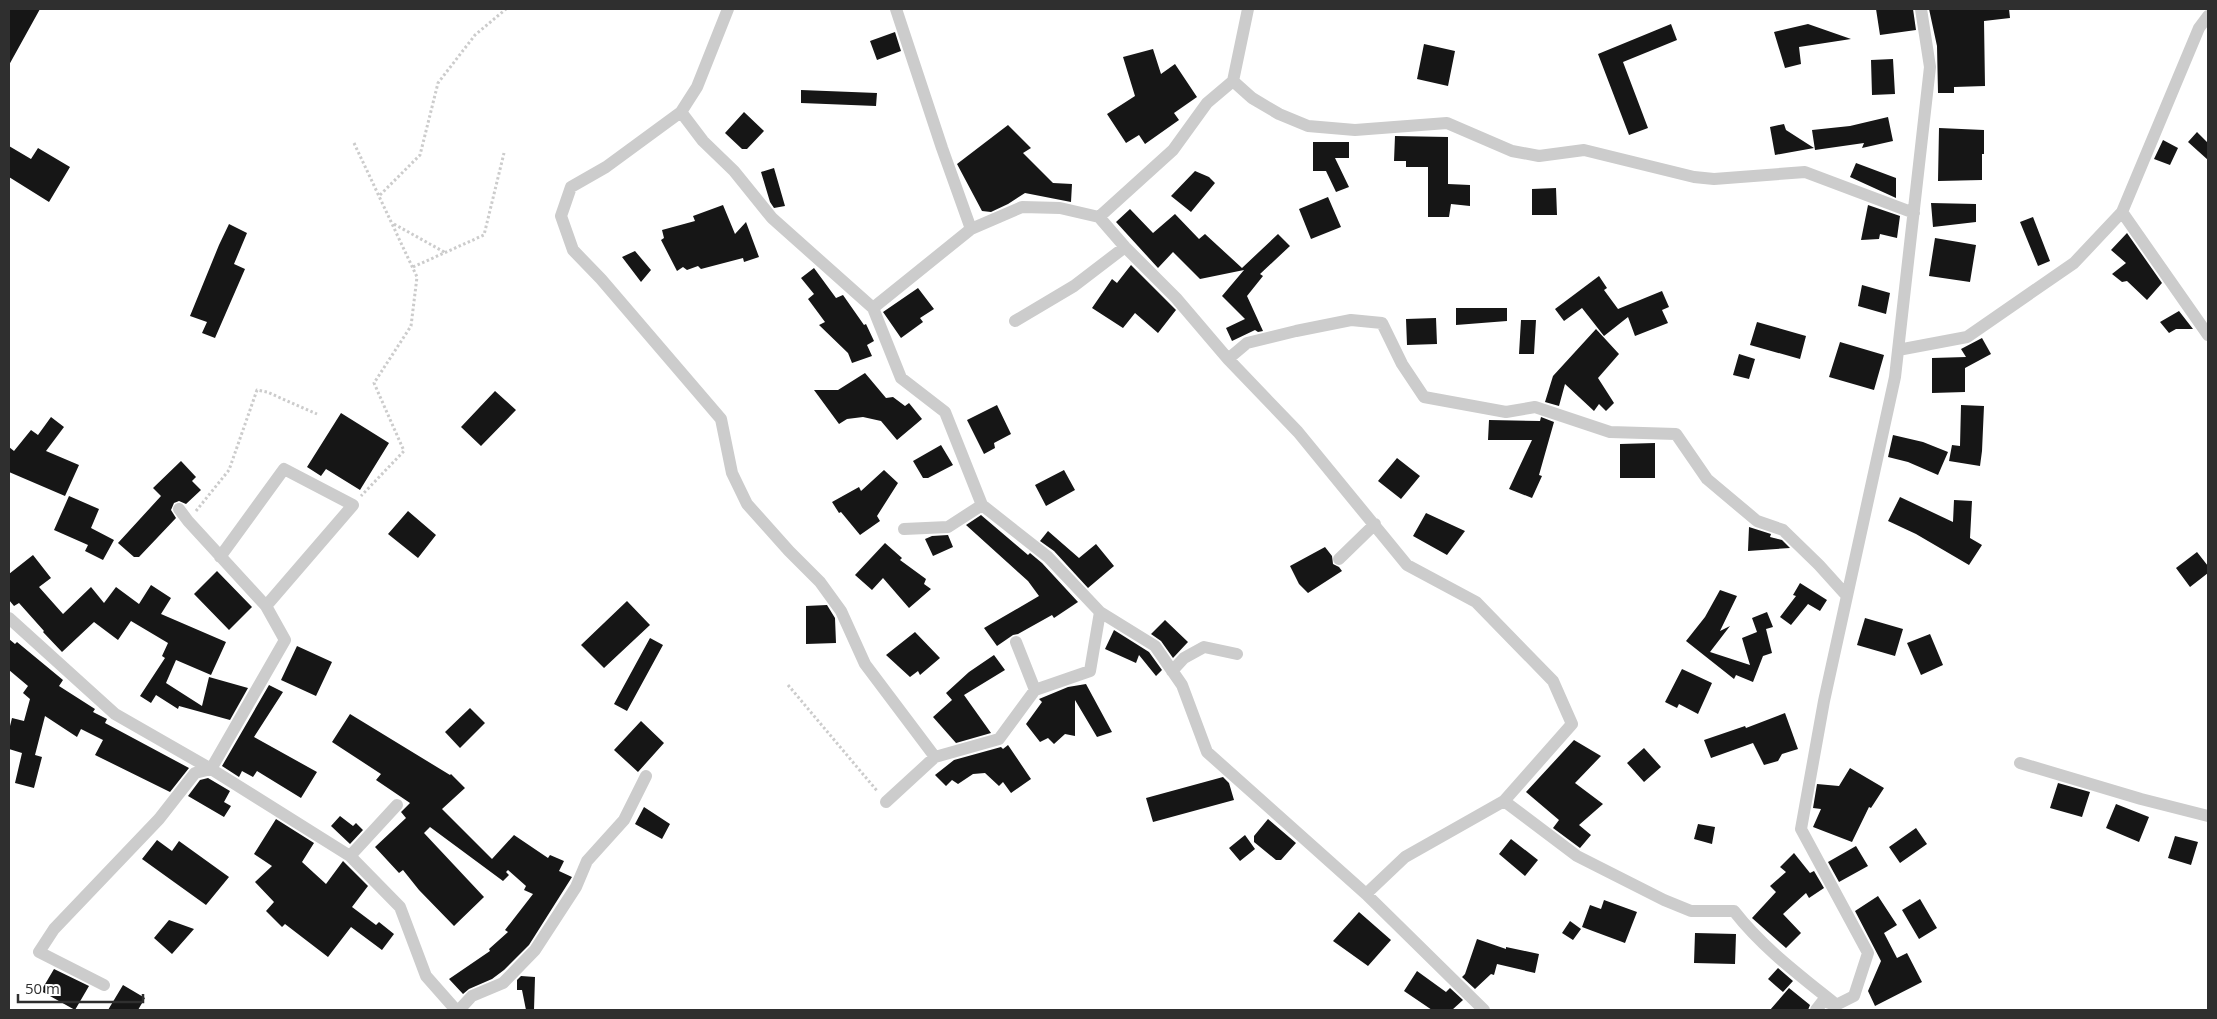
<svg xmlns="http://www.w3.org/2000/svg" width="2217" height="1019" font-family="'Open Sans',sans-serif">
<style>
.building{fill:#161616}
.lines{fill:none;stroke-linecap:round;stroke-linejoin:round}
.path{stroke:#ccc;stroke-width:3;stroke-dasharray:2.5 2.5;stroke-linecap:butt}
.minor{stroke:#ccc;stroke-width:12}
</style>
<rect width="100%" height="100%" fill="#fff"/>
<path class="building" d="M9,9H40L9,65Z
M1876,9H1913L1916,30L1880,35Z
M1929,9H2009L2010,18L1984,21L1985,86L1954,87V93H1938L1937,46Z
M1671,24L1677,40L1623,62L1648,128L1629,135L1598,54Z
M1808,24L1851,39L1799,47L1801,64L1785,68L1774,32Z
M895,32L901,51L877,60L870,41Z
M1424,44L1455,51L1448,86L1417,79Z
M1153,49L1161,74L1175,64L1197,97L1174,113L1179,120L1145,144L1139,135L1126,143L1107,114L1135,96L1123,57Z
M1893,59L1895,94L1872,95L1871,60Z
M801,90L877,93L876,106L801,103Z
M744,112L764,131L747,149H742L725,133Z
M1888,117L1893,141L1862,148L1864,143L1815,150L1812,130L1850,126Z
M1784,124L1786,130L1814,148L1775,155L1770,127Z
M1008,125L1031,148L1023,153L1053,183L1072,184L1071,202L1025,193L1008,204L991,212L982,211L957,164Z
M1939,128L1984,130V154H1982V180L1938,181Z
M2197,132L2208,143V160L2188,142Z
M1395,136L1448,137V184L1470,185V206L1451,204L1449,217H1428V167H1406V161H1394Z
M2163,140L2178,148L2170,165L2154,159Z
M1313,142H1349V158H1335L1349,187L1336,192L1326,171H1313Z
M9,146L31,159L38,148L70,167L49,202L9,177Z
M1856,163L1896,178V198L1850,177Z
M774,168L785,206L774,208L770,202L761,172Z
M1195,171L1209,177L1215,183L1191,212L1171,196Z
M1556,188L1557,215H1532V189Z
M1328,197L1341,227L1311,239L1299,209Z
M1931,203L1976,204V222L1933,227Z
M723,205L735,234L746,222L759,257L744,262L743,258L701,269L698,266L687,270L683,267L677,271L661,240L664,238L662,230L695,221L693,216Z
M1868,205L1900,216L1897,238L1880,234L1879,239L1861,240Z
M1130,209L1153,233L1175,214L1199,239L1205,234L1242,268L1278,234L1290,246L1260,274L1263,276L1247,296L1263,331L1258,332L1255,330L1232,341L1226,328L1245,319L1222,296L1244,270L1200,279L1173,252L1158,268L1116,222Z
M2033,217L2050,261L2038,266L2020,222Z
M229,224L247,233L234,264L245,269L215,338L202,333L207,322L190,316L219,245Z
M2127,233L2162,283L2147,300L2127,281L2122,282L2112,274L2126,263L2111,250Z
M1935,238L1976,245L1970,282L1929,276Z
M635,251L651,270L641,282L622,257Z
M1131,265L1176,310L1158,333L1135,313L1123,328L1092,308L1112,279L1117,283Z
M814,268L836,298L843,295L864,325L866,324L874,341L867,345L872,356L852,363L848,353L819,325L825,322L808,299L814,294L801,278Z
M1599,276L1607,288L1604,290L1618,309L1662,291L1669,307L1662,310L1668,323L1635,336L1628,317L1604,336L1582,308L1564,321L1555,309Z
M1862,285L1890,293L1886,314L1858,306Z
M918,288L934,309L920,318L923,322L901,338L883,312Z
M1456,308H1507V321L1456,325Z
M2179,311L2193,329H2176L2169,333L2160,322Z
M1436,318L1437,344L1407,345L1406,319Z
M1521,320H1536L1534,354H1519Z
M1757,322L1806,336L1800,359L1750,345Z
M1596,329L1619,354L1598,378L1614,403L1606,411L1599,404L1594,411L1565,384L1559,406L1545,402L1553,376Z
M1982,338L1991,354L1965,368V392L1932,393V358L1966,357L1961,349Z
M1840,342L1884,355L1874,390L1829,377Z
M1739,354L1755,359L1749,379L1733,375Z
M865,373L886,398L893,397L905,406L909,403L922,419L897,440L881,421L863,417L847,419L839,424L814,390H838Z
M495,391L516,410L481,446L461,427Z
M997,405L1011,434L994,443L995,448L984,454L967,420Z
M1961,405L1984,406L1982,451L1980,466L1949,461L1952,445L1960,446Z
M341,413L389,443L360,490L326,469L321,476L307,467Z
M51,417L64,427L46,451L79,465L65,496L9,472V447L14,451L31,430L38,435Z
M1541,417L1554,422L1539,475L1542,476L1532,498L1509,489L1532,440H1488L1489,420L1540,421Z
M1893,435L1923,442L1948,452L1938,475L1908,462L1888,457Z
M1655,443V478H1620V444Z
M941,445L953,465L928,478H923L913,461Z
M1397,458L1420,476L1401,499L1378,481Z
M181,461L196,477L192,481L201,490L186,504L179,501L174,503L171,510L176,518L139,557H134L118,543L161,496L153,488Z
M884,470L898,483L877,516L880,521L860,535L841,512L839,513L832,502L859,487L861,491Z
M1064,470L1075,490L1046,506L1035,485Z
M69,496L99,509L91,528L114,540L103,560L85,551L88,545L54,530Z
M1900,497L1953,522L1954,500L1972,501L1970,538L1982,545L1969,565L1916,534L1888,521Z
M408,511L436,535L418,558L388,534Z
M1426,513L1465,531L1447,555L1413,536Z
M981,515L1028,555L1030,553L1042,563L1078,602L1054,618L1052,615L1018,634L1013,635L997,646L984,628L1039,596L1028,581L966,525Z
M1749,527L1771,534L1770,537L1782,540L1790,548L1748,551Z
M1048,531L1079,558L1096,544L1114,566L1088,588L1054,551L1040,541Z
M948,535L953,547L933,556L925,539L932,536Z
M885,543L902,558L900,560L926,579L924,584L931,589L909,608L883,578L872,590L855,575Z
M1325,547L1332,556L1333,564L1339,567L1342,571L1308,593L1299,584L1290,566Z
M2197,552L2208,566V573L2190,587L2176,568Z
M33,555L51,578L39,587L63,614L91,587L104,603L116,587L139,604L151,585L171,598L161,614L226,642L211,675L176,660L166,683L202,706L209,677L248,688L230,720L179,706L178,709L156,695L151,703L140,696L165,658L162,656L168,643L131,621L118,640L94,622L62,652L43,632L44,631L19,603L14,606L9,600V574Z
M217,571L252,607L229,630L194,594Z
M1800,583L1827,600L1820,611L1808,604L1791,625L1780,617L1796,596L1793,595Z
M1720,590L1737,596L1720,631L1730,626L1710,652L1750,665L1742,638L1757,632L1752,618L1767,612L1773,627L1766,629L1772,653L1763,656L1753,682L1736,675L1734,679L1686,641L1705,617Z
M627,601L650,625L604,668L581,645Z
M827,605L835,618L836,643L806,644V606Z
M1865,618L1903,629L1895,656L1857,645Z
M1165,620L1188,642L1173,658L1161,641L1151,634Z
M1114,630L1149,652L1162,670L1156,676L1139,655L1136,663L1105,649Z
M915,632L940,658L920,675L918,671L910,677L886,655Z
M1930,634L1943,665L1921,675L1907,643Z
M650,638L663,645L627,711L614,704Z
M9,639L15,644L17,642L63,680L59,686L95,709L93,712L107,719L105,723L189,768L170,792L95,755L103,740L81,729L77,737L45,716L35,755L42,757L34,788L15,783L22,753L9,749V730L12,718L24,721L30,699L23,693L28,686L9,670Z
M297,646L332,662L316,696L281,680Z
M994,655L1005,670L964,695L991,733L956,743L933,717L952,700L946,693L969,672Z
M1682,669L1712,683L1698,714L1679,704L1677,708L1665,702Z
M1086,684L1112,732L1097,737L1075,700V736L1065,734L1054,744L1048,738L1040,742L1026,724L1042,702L1039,699L1068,687Z
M269,685L283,692L254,737L317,772L301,798L257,771L253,777L242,771L239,777L222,766Z
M470,708L485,723L460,748L445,732Z
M1785,713L1798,749L1782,754L1778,761L1764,765L1753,743L1711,758L1704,740L1745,726L1746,728Z
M350,714L450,775L451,774L465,788L442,809L492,859L514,835L548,858L550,855L564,861L559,871L572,877L529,945L504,970L492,979L469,989L463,994L449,979L490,951L489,949L508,932L505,930L533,894L524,890L526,886L508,870L506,872L509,875L503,881L430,827L424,833L484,897L454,926L419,890L403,870L399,873L375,847L406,818L401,812L410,803L376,780L381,774L332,742Z
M641,721L664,743L638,772L614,750Z
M1574,740L1601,756L1575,783L1603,804L1579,825L1591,835L1580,848L1553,828L1559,820L1526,792Z
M1008,745L1031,779L1011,793L1003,782L999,786L985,773L973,774L958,784L952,780L946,786L935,775L954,760L1001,747L1003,749Z
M1644,748L1661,767L1644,782L1627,763Z
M1850,768L1884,788L1871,808L1869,807L1852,842L1813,827L1821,809L1813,808L1817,784L1839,786Z
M1223,777L1229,783L1234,800L1153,822L1146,798Z
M208,778L230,791L224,802L231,806L224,817L188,796L200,780Z
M2058,783L2090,792L2082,817L2050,808Z
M2116,804L2149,817L2139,842L2106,828Z
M644,807L670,824L662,839L635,824Z
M340,816L353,826L356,823L363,830L350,844L331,826Z
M276,819L314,843L302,862L326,884L343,861L368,886L352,907L376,925L379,922L394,934L382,950L351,927L328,957L285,924L282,927L266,911L274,902L255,882L272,866L254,854Z
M1268,819L1296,843L1281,860H1276L1254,842V836Z
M1698,824L1715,827L1712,844L1694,839Z
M1916,828L1927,844L1900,863L1889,847Z
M1245,835L1255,849L1240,861L1229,848Z
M2175,836L2198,842L2191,865L2168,858Z
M1511,839L1538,860L1525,876L1499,854Z
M157,840L172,851L179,841L229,877L206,905L142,859Z
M1856,846L1868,866L1839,882L1828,862Z
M1794,853L1810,873L1814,871L1824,888L1809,898L1806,893L1783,914L1801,933L1786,948L1752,918L1776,892L1770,886L1786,872L1780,867Z
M1878,896L1897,925L1884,933L1897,958L1907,953L1922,982L1875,1006L1868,991L1881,961L1855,911Z
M1920,899L1937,928L1919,939L1902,910Z
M1604,900L1637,912L1625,943L1582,927L1590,905L1601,909Z
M1359,912L1391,940L1368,966L1333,941Z
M169,920L194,929L172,954L154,938Z
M1570,921L1581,929L1573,940L1562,933Z
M1695,933L1736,934L1735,964L1694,963Z
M1477,939L1506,949V947L1539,954L1535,973L1497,964L1494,975L1491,974L1475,989L1462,977L1465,974Z
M1778,968L1793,981L1783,992L1768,979Z
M54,969L89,986L75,1010L41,991Z
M1417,971L1446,992L1450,988L1463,1000L1452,1010H1432L1404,991Z
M521,976L535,977L534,1010H526L522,990H517V980Z
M123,985L145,998L138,1010H108Z
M1789,988L1810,1005L1808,1010H1770Z"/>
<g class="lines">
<path class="path" d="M354,143L417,277L411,326L374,383L404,451L361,496
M380,195L420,155L438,83L475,35L506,9
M394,224L446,253
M413,267L484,235L504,153
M196,511L229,470L257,390L267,392L317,414
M788,685L878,792"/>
<path class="minor" d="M728,9L697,87L681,112L606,167L571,187L561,216L573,250L601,279L721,419L732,473L747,504L789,551L820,582L841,611L865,664L935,757
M896,9L942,148L971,229L1022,207L1060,208L1099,217L1125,247L1176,298L1228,359L1298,432L1407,565L1476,602L1553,681L1572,724L1504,801
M1233,81L1252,98L1279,114L1308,126L1355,130L1447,123L1512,151L1539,156L1584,150L1694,177L1714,179L1805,172L1914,213
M681,112L703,141L734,171L772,218L873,308
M2122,212L2208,335
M1099,217L1173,150L1207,103L1233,81L1248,9
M971,229L873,308L901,378L945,412L982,505L1048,557L1100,612L1155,646L1182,685L1207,752L1366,894
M1015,321L1074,286L1125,247
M1898,350L1967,337L2074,263L2122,212L2199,28L2208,16
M1228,359L1247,343L1296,331L1351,320L1382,323L1402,364L1424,397L1506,412L1535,407L1610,432L1676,434L1707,479L1757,521L1783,530L1819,565L1847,596
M904,529L948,527L982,505
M220,557L284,469L353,505L266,606
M1339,559L1375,524
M9,618L115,714L211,769L350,856L400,907L426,976L456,1010
M1016,642L1035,690
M1172,671L1184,658L1204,647L1237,654
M2020,763L2141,799L2208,816
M886,802L935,757L999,739L1035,690L1090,671L1100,612
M350,856L397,805
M104,985L39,952L54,929L159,819L195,773L211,769L285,640L266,606L188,521L179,509
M459,1010L472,996L503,983L535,950L576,887L587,861L624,820L646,776
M1484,1010L1366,894L1405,857L1504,801L1577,856L1664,900L1691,911H1734C1762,947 1798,974 1834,1003
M1816,1010L1823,1001L1836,1005L1854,996L1868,953L1801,829L1824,701L1895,377L1930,67L1921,9"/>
</g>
<rect width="2217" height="1019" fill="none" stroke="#2f2f2f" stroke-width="20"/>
<path d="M18 994v8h125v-8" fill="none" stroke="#2f2f2f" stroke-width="2.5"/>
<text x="25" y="994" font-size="15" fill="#2f2f2f" stroke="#ffffff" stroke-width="4" paint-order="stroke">50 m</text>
</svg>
